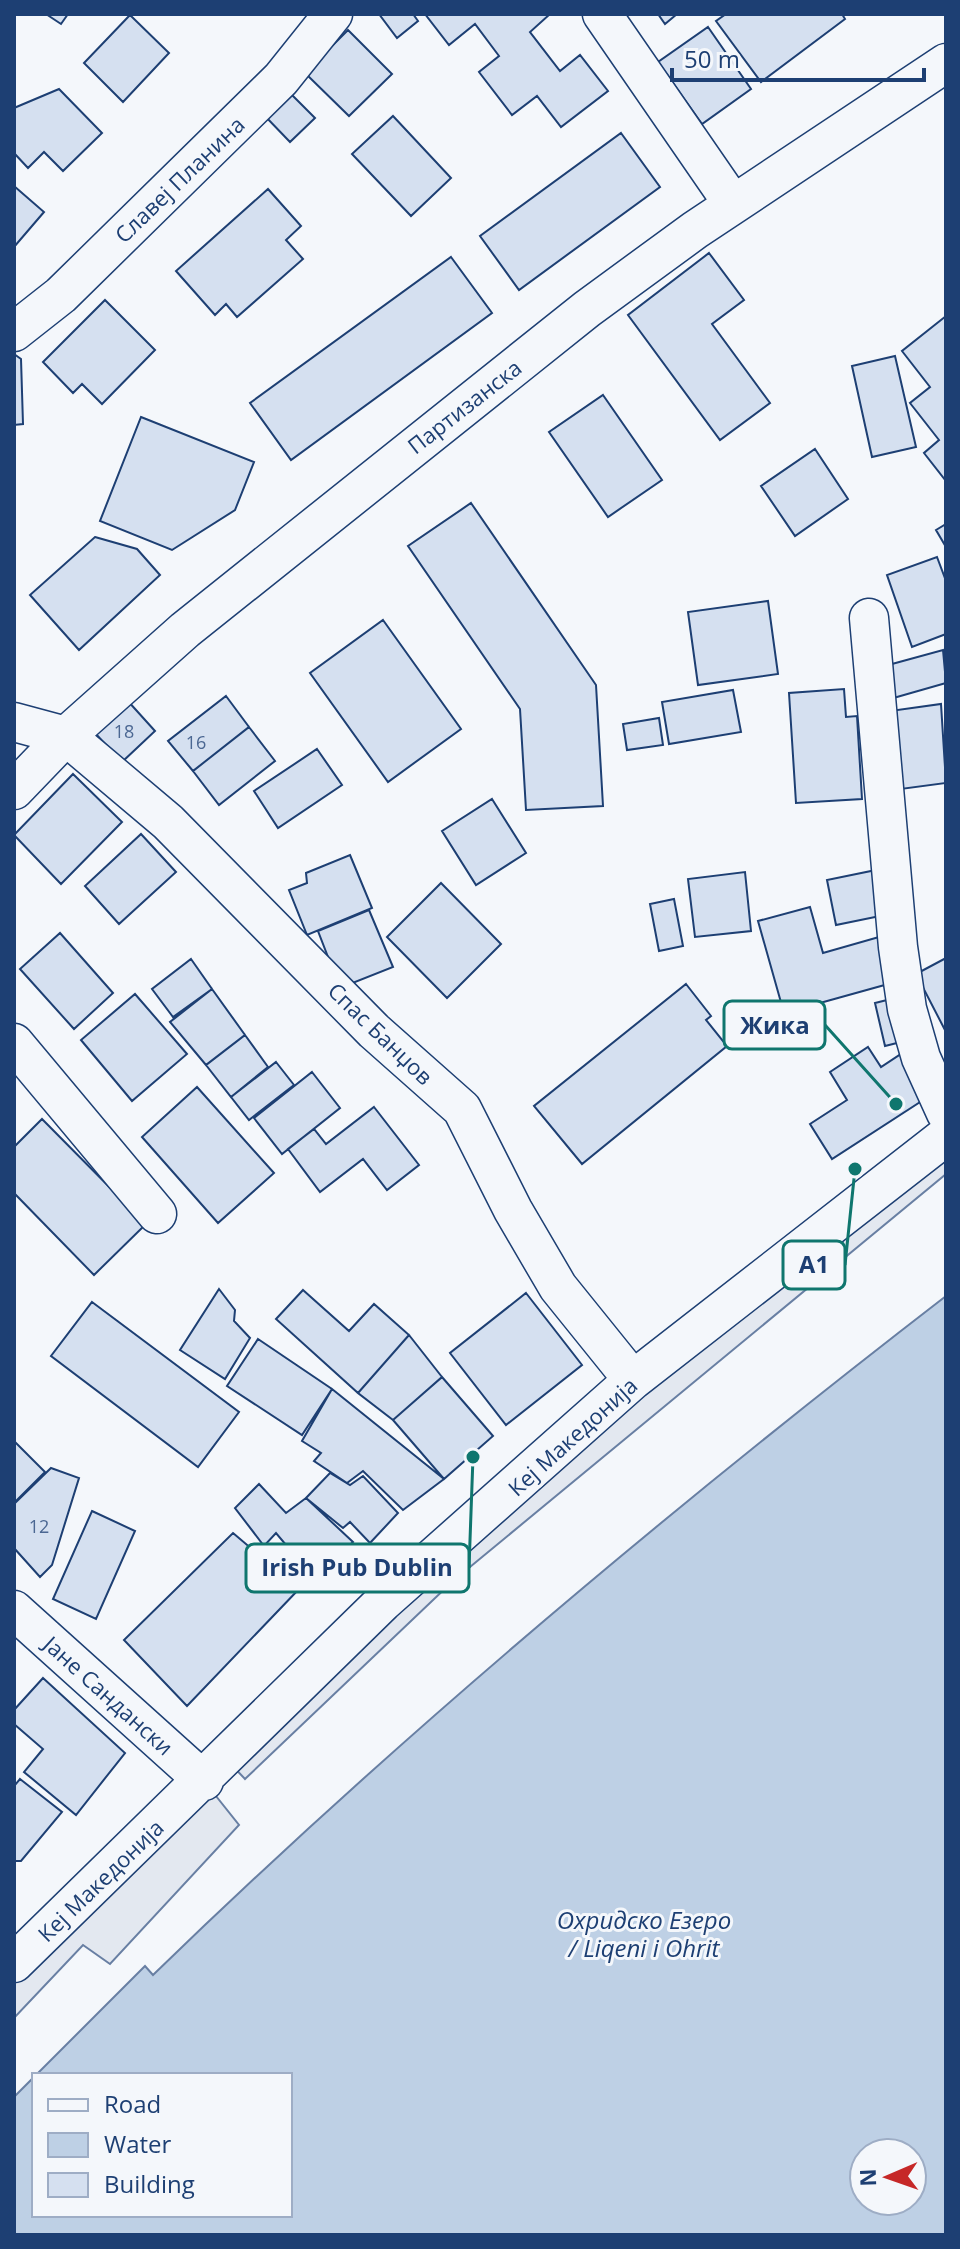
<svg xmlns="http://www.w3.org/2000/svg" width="960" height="2249" font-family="'Open Sans',sans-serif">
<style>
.parking{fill:#e3e8f0;stroke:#687fa3;stroke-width:2}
.water{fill:#bed0e5;stroke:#687fa3;stroke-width:2;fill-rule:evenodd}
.building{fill:#d5e0f0;stroke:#1d3f73;stroke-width:2}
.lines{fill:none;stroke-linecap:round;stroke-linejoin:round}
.minor-casing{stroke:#1d3f73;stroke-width:41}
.minor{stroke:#f4f7fb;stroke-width:38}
.labels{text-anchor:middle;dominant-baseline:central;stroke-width:6;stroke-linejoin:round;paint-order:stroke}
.number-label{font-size:18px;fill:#4b6792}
.street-label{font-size:22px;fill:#1d3f73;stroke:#f4f7fb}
.water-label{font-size:24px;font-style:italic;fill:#1d3f73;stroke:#f4f7fb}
.leader{fill:none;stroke:#0f766e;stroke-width:3}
.callout-dot{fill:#0f766e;stroke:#f4f7fb;stroke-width:3}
.callout{fill:#f4f7fb;stroke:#0f766e;stroke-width:3}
.callout-label{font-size:24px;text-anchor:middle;font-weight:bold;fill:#1d3f73}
</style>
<rect width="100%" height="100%" fill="#f4f7fb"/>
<path class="parking" d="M939,1141L946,1160V1174L453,1581L245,1779L226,1759L399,1589Z
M204,1781L239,1825L110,1964L83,1945L14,2018V1969Z"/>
<path class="water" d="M946,1296V2235H14V2097L34,2077V2215H290V2075H36L145,1966L153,1975C403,1732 670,1509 946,1296ZM864,2153H912V2201H864Z"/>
<path class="building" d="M46,14H68L61,24Z
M379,14H413L418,21L397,38Z
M425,14H550L530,32L560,71L580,55L608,91L561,127L537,96L512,115L479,72L499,56L475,24L449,45Z
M658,14H677L665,24Z
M726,14H842L845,19L761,82L716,21Z
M130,15L169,53L123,102L84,63Z
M708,27L751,89L702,124L658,62Z
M348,30L392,74L349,116L305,73Z
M59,89L102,133L63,171L44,152L28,168L14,153V108Z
M287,90L315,118L290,142L263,114Z
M393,116L451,178L411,216L352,154Z
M621,133L660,187L519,290L480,236Z
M14,186L44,212L14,247Z
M268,189L301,226L286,240L303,259L237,317L226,304L215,315L176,271Z
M709,253L744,300L712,324L770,403L720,440L628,315Z
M451,257L492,313L291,460L250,403Z
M105,300L155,350L102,404L82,384L73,393L43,362Z
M946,316V481L924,453L939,440L910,403L930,387L902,351Z
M14,354L21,359L23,424L14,425Z
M895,356L916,447L872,457L852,366Z
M603,395L662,480L608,517L549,432Z
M141,417L254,462L235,510L172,550L100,521Z
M815,449L848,499L795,536L761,486Z
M471,503L596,685L603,806L526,810L520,709L408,546Z
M946,524V547L936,530Z
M95,537L137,549L160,575L79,650L30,595Z
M937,557L946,581V634L912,647L887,575Z
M768,601L778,674L698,685L688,612Z
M383,620L461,729L388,782L310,673Z
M943,650L946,683L890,699L881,667Z
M844,689L846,717L857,716L862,799L796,803L789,693Z
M733,690L741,732L669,744L662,702Z
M226,696L249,727L193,771L168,741Z
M127,700L155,731L122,762L94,732Z
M941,704L946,783L901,789L890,711Z
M659,718L663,745L627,750L623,724Z
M249,727L275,761L219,805L193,771Z
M317,749L342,785L278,828L254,791Z
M73,774L122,822L61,884L14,835Z
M492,799L526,853L476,885L442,831Z
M141,834L176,872L119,924L85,886Z
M350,855L372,908L307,935L289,890L307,883L306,873Z
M876,870L885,915L836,925L827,880Z
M745,872L751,931L695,937L688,879Z
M441,883L501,944L447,998L387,937Z
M674,899L683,946L659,951L650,904Z
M810,907L823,953L886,935L899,981L784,1013L758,921Z
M369,910L393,967L340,988L318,931Z
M60,933L113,993L74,1029L20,969Z
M946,958V1032L916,974Z
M191,959L212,989L173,1017L152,989Z
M686,984L711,1016L706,1020L727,1046L582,1164L534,1106Z
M212,989L245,1035L206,1065L170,1022Z
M135,994L187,1054L132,1101L81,1040Z
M895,998L905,1041L885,1046L875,1003Z
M245,1035L268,1067L231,1097L206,1065Z
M868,1047L881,1067L907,1050L934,1093L832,1159L810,1124L847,1100L830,1072Z
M276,1062L294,1085L249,1120L231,1097Z
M312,1072L340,1108L282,1154L254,1118Z
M197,1087L274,1173L218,1223L142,1137Z
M374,1107L419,1165L387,1190L363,1159L320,1192L288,1149L314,1129L326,1144Z
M42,1119L146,1224L94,1275L14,1193V1147Z
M219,1289L235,1310L234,1321L250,1338L225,1379L180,1350Z
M303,1290L349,1331L374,1304L409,1335L358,1393L276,1319Z
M526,1293L582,1365L506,1425L450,1353Z
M92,1302L239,1412L198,1467L51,1356Z
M409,1335L442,1377L393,1420L358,1393Z
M258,1339L332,1389L302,1435L227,1386Z
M442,1377L493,1436L444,1479L393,1420Z
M332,1389L444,1479L403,1510L363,1471L347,1483L314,1461L321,1453L302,1441Z
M14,1441L45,1472L14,1503Z
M51,1468L79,1478L52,1565L40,1577L14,1548V1504Z
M330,1473L350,1485L363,1476L398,1513L370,1543L350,1522L343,1528L306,1498Z
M259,1484L286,1513L306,1498L353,1542L313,1577L276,1533L264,1546L235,1508Z
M92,1511L135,1531L96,1619L53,1599Z
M233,1533L299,1589L187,1706L124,1640Z
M43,1678L125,1753L76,1815L24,1772L43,1749L14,1724V1710Z
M20,1779L62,1812L21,1861H14V1786Z"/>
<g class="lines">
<defs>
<path id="minor" d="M602,14L733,204
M14,332L61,295L281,79L333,14
M869,618L898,947L907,1009L921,1058L946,1113
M14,722L66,736L168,822L374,1031L462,1109L513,1210L558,1287L633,1380
M14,790L66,736L185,630L587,309L695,230L946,63
M14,1043L157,1214
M14,1610L204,1781
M14,1963L383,1602L633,1380L946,1136"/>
</defs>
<use href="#minor" class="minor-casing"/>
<use href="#minor" class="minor"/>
</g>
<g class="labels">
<g class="number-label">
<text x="124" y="731">18</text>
<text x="196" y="742">16</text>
<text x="39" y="1526">12</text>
</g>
<g class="street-label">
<text transform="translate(179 179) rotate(-44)">Славеј Планина</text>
<text transform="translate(464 406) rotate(-38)">Партизанска</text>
<text transform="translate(381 1033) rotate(44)">Спас Банџов</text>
<text transform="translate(572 1436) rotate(-42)">Кеј Македонија</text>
<text transform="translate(109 1695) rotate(42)">Јане Сандански</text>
<text transform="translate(100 1880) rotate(-44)">Кеј Македонија</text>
</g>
<g class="water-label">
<text x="644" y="1919">Охридско Езеро<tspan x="644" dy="28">/ Liqeni i Ohrit</tspan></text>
</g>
</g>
<path class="leader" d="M896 1104L825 1025M855 1169L845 1265M473 1457L469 1568"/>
<g class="callout-dot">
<circle cx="896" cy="1104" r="8"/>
<circle cx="855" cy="1169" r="8"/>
<circle cx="473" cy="1457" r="8"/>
</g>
<g class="callout">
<rect x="724" y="1001" width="101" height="48" rx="8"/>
<rect x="783" y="1241" width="62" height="48" rx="8"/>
<rect x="246" y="1544" width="223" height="48" rx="8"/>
</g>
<g class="callout-label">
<text x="775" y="1034">Жика</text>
<text x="814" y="1273">A1</text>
<text x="357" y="1576">Irish Pub Dublin</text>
</g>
<rect width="960" height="2249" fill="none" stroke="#1d3f73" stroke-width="32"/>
<rect x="32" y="2073" width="260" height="144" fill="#f4f7fb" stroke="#9eadc5" stroke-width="2"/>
<rect x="48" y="2099" width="40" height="12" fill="#f4f7fb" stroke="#9eadc5" stroke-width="2"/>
<text x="104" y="2113" font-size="24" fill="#1d3f73">Road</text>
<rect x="48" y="2133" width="40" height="24" fill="#bed0e5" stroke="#9eadc5" stroke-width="2"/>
<text x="104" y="2153" font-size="24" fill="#1d3f73">Water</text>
<rect x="48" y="2173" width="40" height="24" fill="#d5e0f0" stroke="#9eadc5" stroke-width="2"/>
<text x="104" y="2193" font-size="24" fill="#1d3f73">Building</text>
<g transform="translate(888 2177) rotate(268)"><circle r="38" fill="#f4f7fb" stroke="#9eadc5" stroke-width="2"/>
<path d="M0-6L14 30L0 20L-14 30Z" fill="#c62828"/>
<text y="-12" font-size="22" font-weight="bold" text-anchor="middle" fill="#1d3f73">N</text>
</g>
<path d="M672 68v12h252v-12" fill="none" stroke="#1d3f73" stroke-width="4"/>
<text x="684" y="68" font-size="24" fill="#1d3f73" stroke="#f4f7fb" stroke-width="6" paint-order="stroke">50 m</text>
</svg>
